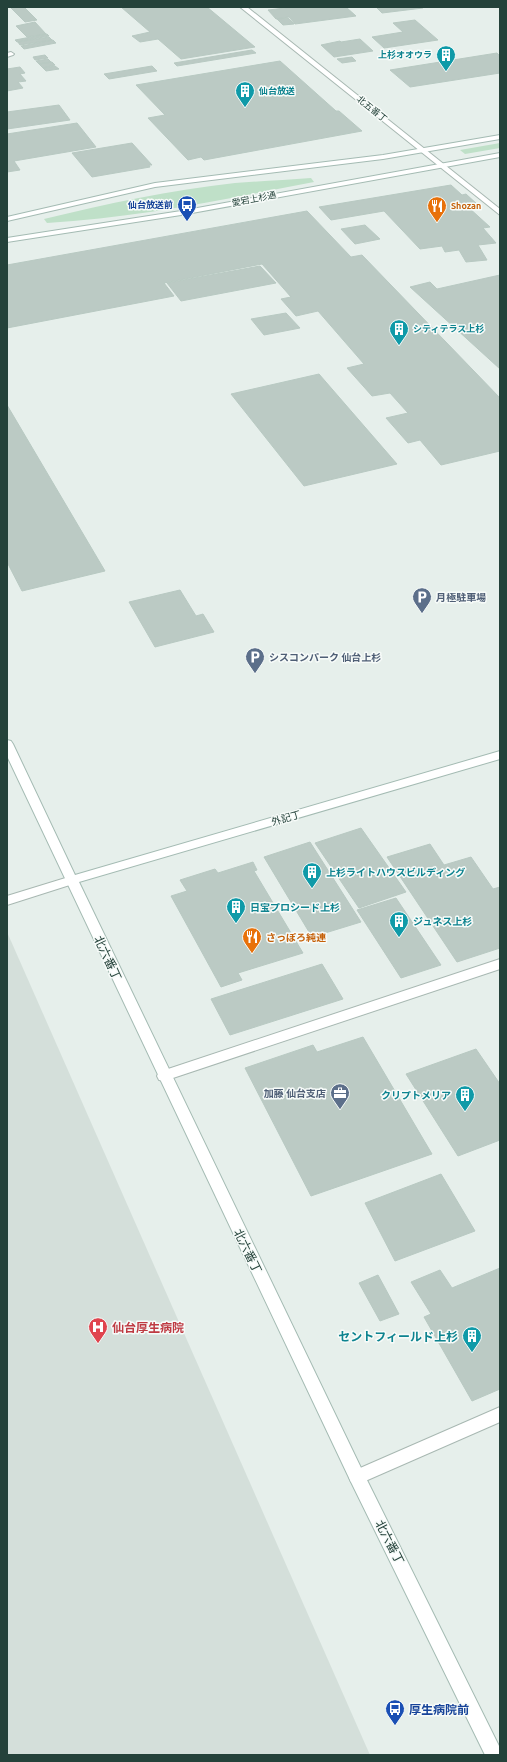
<svg xmlns="http://www.w3.org/2000/svg" width="507" height="1762" font-family="Ubuntu,'Noto Sans JP',sans-serif">
<style>
.built{fill:#d4dfda}
.green{fill:#bfe0c8}
.building{fill:#bbcac4;stroke:#b8c9c2}
.lines{fill:none;stroke-linecap:round;stroke-linejoin:round}
.lane-casing{stroke:#a8b8b2;stroke-width:2}
.street-casing{stroke:#a8b8b2;stroke-width:2}
.secondary-casing{stroke:#a4bbb3;stroke-width:2}
.lane{fill:#fff;fill-rule:evenodd}
.street{fill:#fff;fill-rule:evenodd}
.secondary{fill:#fff;fill-rule:evenodd}
.labels{text-anchor:middle;dominant-baseline:central;stroke-width:3;stroke-linejoin:round;paint-order:stroke}
.far-culture-label{font-size:9px;font-weight:bold;fill:#0d838f;stroke:#f7fbf9;text-anchor:start}
.far-street-label{font-size:9px;fill:#24423a;stroke:#f7fbf9}
.far-transit-label{font-size:9px;font-weight:bold;fill:#164399;stroke:#f7fbf9;text-anchor:end}
.far-food-label{font-size:9px;font-weight:bold;fill:#c56008;stroke:#f7fbf9;text-anchor:start}
.service-label{font-size:10px;font-weight:bold;fill:#4e5e75;stroke:#f7fbf9;text-anchor:start}
.street-label{font-size:10px;fill:#24423a;stroke:#f7fbf9}
.culture-label{font-size:10px;font-weight:bold;fill:#0d838f;stroke:#f7fbf9;text-anchor:start}
.food-label{font-size:10px;font-weight:bold;fill:#c56008;stroke:#f7fbf9;text-anchor:start}
.near-street-label{font-size:12px;fill:#24423a;stroke:#f7fbf9}
.near-health-label{font-size:12px;font-weight:bold;fill:#be3a42;stroke:#f7fbf9;text-anchor:start}
.near-culture-label{font-size:12px;font-weight:bold;fill:#0d838f;stroke:#f7fbf9;text-anchor:end}
.near-transit-label{font-size:12px;font-weight:bold;fill:#164399;stroke:#f7fbf9;text-anchor:start}
</style>
<rect width="100%" height="100%" fill="#e6efeb"/>
<path class="built" d="M7,932L370,1755H7Z"/>
<path class="green" d="M500,143V148L465,154L460,150Z
M311,178L314,182C226,199 137,218 47,223L44,219C106,204 171,190 235,183C260,181 286,180 311,178Z"/>
<path class="building" d="M24,7L37,20L25,22L11,8Z
M121,7H207L255,47L181,59L158,39L140,42L132,36L150,32Z
M294,7H346L356,16L295,24L289,17L276,19L268,10Z
M376,7H422L423,8L382,13Z
M288,18L294,24L283,25L277,19Z
M415,20L438,40L384,48L372,37L403,32L393,23Z
M35,22L46,34L27,37L16,26Z
M47,34L49,36L17,42L15,40Z
M49,37L52,40L20,45L18,42Z
M360,39L373,51L334,57L321,45L340,41L341,42Z
M53,40L56,43L24,49L21,46Z
M252,50L256,53L177,66L174,63Z
M497,53L500,56V73L410,87L390,70Z
M45,55L48,58L35,60L33,57Z
M352,57L356,61L342,63L337,59Z
M48,59L51,62L39,64L36,61Z
M280,61L336,111H339L362,131L204,160L201,157L188,160L148,118L165,115L136,85Z
M52,62L55,65L43,68L39,64Z
M55,66L59,69L46,71L43,68Z
M152,66L157,71L109,79L104,74Z
M20,67L25,73L20,74L26,81L18,82L23,88L7,91V69Z
M59,105L70,120L7,129V112Z
M77,123L96,147L14,161L20,170L7,172V134Z
M132,143L152,165H149L150,167L92,177L72,153Z
M451,185L462,195L466,194L478,205L468,207L490,227L483,228L496,243L478,245L487,260L466,262L459,250L445,252L442,246L420,249L384,211L331,220L319,207Z
M307,211L351,257L362,255L500,398V451L441,465L420,440L408,443L386,418L408,413L390,393L372,396L347,368L364,364L318,311L296,316L281,299L291,297L262,264L164,283L174,296L7,328V265Z
M365,225L380,239L355,244L341,229Z
M260,266L276,283L181,301L167,283Z
M500,275V369L410,287L430,282L437,289Z
M286,313L300,328L264,335L251,319Z
M319,374L397,464L304,486L231,394Z
M7,405L105,571L22,591L7,562Z
M180,590L196,616L203,614L214,632L155,647L129,602Z
M361,828L406,892L359,908L315,843Z
M310,842L361,922L312,937L264,857Z
M430,844L444,865L471,857L493,889L500,887V948L457,962L387,857Z
M253,862L257,870L254,871L303,953L238,973L242,980L221,987L171,896L187,891L180,880L215,869L218,873Z
M396,898L441,965L401,978L357,910Z
M322,964L343,999L230,1035L211,999Z
M363,1037L432,1154L311,1196L245,1068L313,1045L317,1052Z
M476,1049L500,1084V1140L458,1156L406,1074Z
M441,1174L475,1231L395,1261L365,1203Z
M500,1268V1389L472,1401L424,1317L431,1314L411,1282L440,1270L452,1288Z
M378,1275L399,1314L380,1321L359,1283Z"/>
<g class="lines">
<defs>
<path id="lane" d="M11,52L14,54L13,55L7,57V53Z
M72,876L76,877L78,880L76,883L7,905V896Z"/>
<path id="street" d="M240,7H247L500,209V215Z
M500,959V969L164,1081L159,1080L157,1076L159,1072Z
M500,1407V1422L363,1482L357,1485L351,1482L349,1477L351,1472Z"/>
<path id="secondary" d="M500,135V139L383,159L155,187L7,221V217L155,183L383,155Z
M500,153V157L181,215L7,242V238L181,211Z
M7,740L11,741L13,744L75,875L500,751V759L79,882L363,1472L500,1748V1755H485L351,1482L7,756Z"/>
</defs>
<use href="#lane" class="lane-casing"/>
<use href="#street" class="street-casing"/>
<use href="#secondary" class="secondary-casing"/>
<use href="#lane" class="lane"/>
<use href="#street" class="street"/>
<use href="#secondary" class="secondary"/>
</g>
<defs>
<symbol id="building-pin" viewBox="-11 -11 22 30"><path d="M0 17L-7.5 6A9.5 9.5 0 1 1 7.5 6Z" fill="#0f9aa8" stroke="#f7fbf9"/><path d="M-4-6H4V6H1V3H-1V6H-4ZM-2.5-4.3h1.7v1.8h-1.7ZM.8-4.3h1.7v1.8H.8ZM-2.5-1h1.7V.8h-1.7ZM.8-1h1.7V.8H.8Z" fill="#fff"/></symbol>
<symbol id="bus-pin" viewBox="-11 -11 22 30"><path d="M0 17L-7.5 6A9.5 9.5 0 1 1 7.5 6Z" fill="#1a4fb4" stroke="#f7fbf9"/><path d="M-5-6H5V4H4V6H2V4H-2V6H-4V4H-5ZM-3.5-4V0h7V-4ZM-3.5 1.2v1.5H-2V1.2ZM2 1.2v1.5H3.5V1.2Z" fill="#fff"/></symbol>
<symbol id="restaurant-pin" viewBox="-11 -11 22 30"><path d="M0 17L-7.5 6A9.5 9.5 0 1 1 7.5 6Z" fill="#e8710a" stroke="#f7fbf9"/><path d="M-5-6h1v4h1v-4h1v4h1v-4h1v5L-1.5 .5V6h-2V.5L-5-1ZM5-6V6H3V1.5H1.5Q1.5-4 5-6Z" fill="#fff"/></symbol>
<symbol id="parking-pin" viewBox="-11 -11 22 30"><path d="M0 17L-7.5 6A9.5 9.5 0 1 1 7.5 6Z" fill="#5c6f8a" stroke="#f7fbf9"/><path d="M-3.5-5.5H1a3.5 3.5 0 0 1 0 7H-1V5.5H-3.5ZM-1-3.4V-.6H.8a1.4 1.4 0 0 0 0-2.8Z" fill="#fff"/></symbol>
<symbol id="office-pin" viewBox="-11 -11 22 30"><path d="M0 17L-7.5 6A9.5 9.5 0 1 1 7.5 6Z" fill="#5c6f8a" stroke="#f7fbf9"/><path d="M-6-3h4V-5.5h4V-3h4V5H-6ZM-1-4.5V-3h2v-1.5ZM-6 0V1H6V0Z" fill="#fff"/></symbol>
<symbol id="hospital-pin" viewBox="-11 -11 22 30"><path d="M0 17L-7.5 6A9.5 9.5 0 1 1 7.5 6Z" fill="#e0444e" stroke="#f7fbf9"/><path d="M-5-5h3v3.5h4V-5h3V5h-3V1.5h-4V5h-3Z" fill="#fff"/></symbol>
</defs>
<g fill-rule="evenodd">
<use href="#building-pin" x="435" y="44" width="22" height="30"/>
<use href="#building-pin" x="234" y="80" width="22" height="30"/>
<use href="#bus-pin" x="176" y="194" width="22" height="30"/>
<use href="#restaurant-pin" x="426" y="195" width="22" height="30"/>
<use href="#building-pin" x="388" y="318" width="22" height="30"/>
<use href="#parking-pin" x="411" y="586" width="22" height="30"/>
<use href="#parking-pin" x="244" y="646" width="22" height="30"/>
<use href="#building-pin" x="301" y="861" width="22" height="30"/>
<use href="#building-pin" x="225" y="896" width="22" height="30"/>
<use href="#building-pin" x="388" y="910" width="22" height="30"/>
<use href="#restaurant-pin" x="241" y="926" width="22" height="30"/>
<use href="#office-pin" x="329" y="1082" width="22" height="30"/>
<use href="#building-pin" x="454" y="1084" width="22" height="30"/>
<use href="#hospital-pin" x="87" y="1316" width="22" height="30"/>
<use href="#building-pin" x="461" y="1325" width="22" height="30"/>
<use href="#bus-pin" x="384" y="1698" width="22" height="30"/>
</g>
<g class="labels">
<g class="far-culture-label">
<text x="432" y="55" text-anchor="end">上杉オオウラ</text>
<text x="259" y="91">仙台放送</text>
<text x="413" y="329">シティテラス上杉</text>
</g>
<g class="far-street-label">
<text transform="translate(372 109) rotate(39)">北五番丁</text>
<text transform="translate(254 199) rotate(-11)">愛宕上杉通</text>
</g>
<g class="far-transit-label">
<text x="173" y="205">仙台放送前</text>
</g>
<g class="far-food-label">
<text x="451" y="206">Shozan</text>
</g>
<g class="service-label">
<text x="436" y="597">月極駐車場</text>
<text x="269" y="657">シスコンパーク 仙台上杉</text>
<text x="326" y="1093" text-anchor="end">加藤 仙台支店</text>
</g>
<g class="street-label">
<text transform="translate(286 818) rotate(-16)">外記丁</text>
</g>
<g class="culture-label">
<text x="326" y="872">上杉ライトハウスビルディング</text>
<text x="250" y="907">日宝プロシード上杉</text>
<text x="413" y="921">ジュネス上杉</text>
<text x="451" y="1095" text-anchor="end">クリプトメリア</text>
</g>
<g class="food-label">
<text x="266" y="937">さっぽろ純連</text>
</g>
<g class="near-street-label">
<text transform="translate(108 958) rotate(65)">北六番丁</text>
<text transform="translate(248 1251) rotate(64)">北六番丁</text>
<text transform="translate(390 1542) rotate(63)">北六番丁</text>
</g>
<g class="near-health-label">
<text x="112" y="1327">仙台厚生病院</text>
</g>
<g class="near-culture-label">
<text x="458" y="1336">セントフィールド上杉</text>
</g>
<g class="near-transit-label">
<text x="409" y="1709">厚生病院前</text>
</g>
</g>
<rect width="507" height="1762" fill="none" stroke="#24423a" stroke-width="16"/>
</svg>
